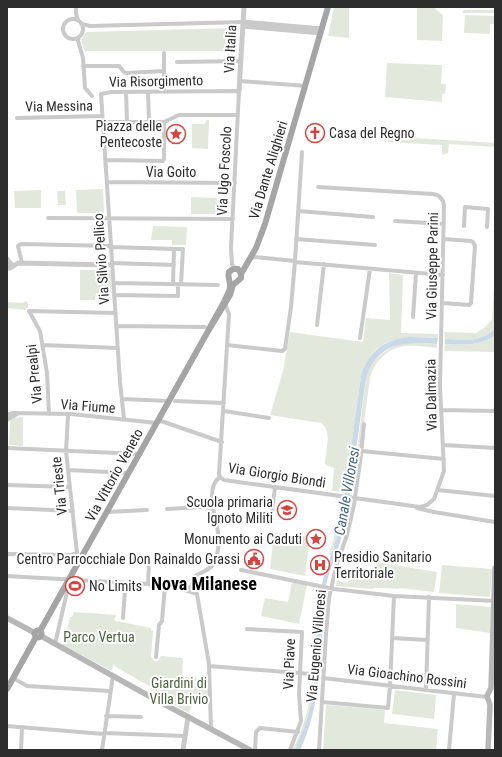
<svg xmlns="http://www.w3.org/2000/svg" width="502" height="757" font-family="'Roboto Condensed',sans-serif">
<style>
.green{fill:#e2e9dc}
.water{fill:#cad9e7}
.lines{fill:none;stroke-linecap:round;stroke-linejoin:round}
.minor{stroke:#cacaca;stroke-width:4}
.tertiary{stroke:#cacaca;stroke-width:5}
.secondary{stroke:#b7b7b7;stroke-width:5.5}
.primary{stroke:#a5a5a5;stroke-width:6}
.labels{text-anchor:middle;dominant-baseline:central;stroke-width:4;stroke-linejoin:round;paint-order:stroke}
.street-label{font-size:14px;fill:#2d2d2d;stroke:#fff}
.poi-label{font-size:14px;fill:#2d2d2d;stroke:#fff;text-anchor:end}
.park-label{font-size:14px;fill:#4d6440;stroke:#fff}
.water-label{font-size:15px;font-style:italic;fill:#446686;stroke:#fff}
.district-label{font-size:18px;font-weight:bold;fill:#000;stroke:#fff}
</style>
<rect width="100%" height="100%" fill="#fff"/>
<path class="green" d="M334,7H349V38L328,36Z
M417,7H433L443,15L442,41L417,40Z
M464,10H495L494,13H463L462,12Z
M465,15L494,16V24H490V34L464,33Z
M231,28L229,51H85C81,41 80,41 86,32Z
M387,63L442,65L441,84H446L445,94H442V102L385,97Z
M206,120H209L208,149L192,148V124H205Z
M388,130L399,137L495,143V147L449,144L448,153L442,155V145L388,142L389,139L381,136Z
M103,189L104,213H77L76,190Z
M41,190V208H15L14,191Z
M57,191H65L66,205H58Z
M191,197L217,198V214H191Z
M153,226L187,227L186,245H172V240H151Z
M495,267V329C479,343 465,340 445,339L444,332L476,333L484,328L492,320Z
M80,270H110L112,293H96L95,300H80Z
M389,273L403,275L401,333L438,334V338C413,337 383,334 369,359C366,364 363,370 361,376L345,492L332,491L334,468L328,466L325,464C325,451 333,431 321,423L270,415L283,371L290,332L363,342L366,318L390,320Z
M26,301L28,303V307L25,310L7,308V302L22,303Z
M495,336V352L444,351L445,344C464,345 478,346 495,336Z
M402,343H411L437,344V348C427,347 416,345 405,346C388,348 374,362 370,378L360,451H357L366,378C372,359 384,350 402,343Z
M23,417V446L9,445L10,421L13,418Z
M340,500H344C342,519 338,537 331,555H329L335,534Z
M274,533L310,537L305,576L270,569Z
M376,562L437,572L434,592L399,588L398,589C391,589 376,587 371,589L336,586L337,576H340L339,581L348,583L350,571L372,574Z
M442,565L492,569L490,597L439,593Z
M292,582L307,585L299,624L261,616L265,598L288,602Z
M319,588L321,590C316,626 319,664 312,700C308,718 302,734 295,750H292C320,703 311,640 319,588Z
M456,604L491,607L490,633L456,628Z
M74,612L117,615L114,619L116,621L151,628V630L153,631L151,657L155,661H158L161,656L183,658L182,677L203,679V680H208V699L194,698L189,713L158,696V693L154,689L113,665L112,671L63,645L70,617H72Z
M395,690L436,695L434,719L392,714Z
M326,705L385,710L384,723L438,729L436,750H323Z"/>
<path class="water" d="M495,329V336C477,346 465,345 445,344V339C465,340 479,343 495,329Z
M410,337L438,338L437,344C404,342 379,341 366,378L347,515C343,539 332,562 326,585C323,599 323,616 322,630C320,672 318,712 300,750H295C302,733 309,716 312,698C318,662 314,625 321,589C325,568 335,547 340,526L361,376C369,351 384,339 410,337Z"/>
<g class="lines">
<path class="minor" d="M76,7V14L78,20
M63 29a10 10 0 1 1 20 0a10 10 0 1 1-20 0Z
M82,24L90,26L243,22
M79,37L78,41L83,58L85,88L92,96
M164,53V92
M177,62L241,61
M83,66H119L124,72L126,73L164,71
M240,81L306,86
M126,92L127,121
M148,92L149,122
M17,118L102,116
M103,122H164L179,115H238
M106,160L163,161L164,159V122
M107,182L235,183
M298,211L373,217
M48,218L233,219
M395,221L444,224
M464,226L465,207L488,209L487,227
M296,239L375,245
M111,247L174,249
M295,261L302,152
M295,262L443,275
M22,263L18,246L21,244L111,246
M112,263L174,265
M114,283L218,285
M173,284L174,249H183L181,284
M114,295L178,296V284
M443,303L469,305L471,303L475,246L473,242L471,241L444,239
M413,317L416,273
M317,325L324,264
M117,326L205,327
M360,338L370,269
M43,345L118,348
M227,345L282,351L285,349L291,307L295,261L255,257L250,259
M122,399L169,401
M175,401L224,403
M441,410L495,411
M224,411L269,418
M49,414L47,373L40,331L29,311L116,313
M7,415L13,413L71,414L157,423L161,421L222,442
M124,419L120,382L101,94L111,92L239,91L231,247L232,264L235,269
M7,420L17,414
M444,445L495,448
M7,448L139,454
M361,451L444,459
M68,470L129,473
M220,477L224,480L420,507L427,505L434,499L444,471L440,385L444,205C443,199 440,195 433,194L318,187
M220,477L219,474L229,314L225,304
M7,485L70,487
M438,490L495,496
M7,508L73,511
M417,508L434,512L495,522
M167,509L202,507L213,508
M107,512L147,510
M271,520L275,487
M7,554L71,555L77,553L66,451L68,415
M241,570L334,589L394,596L495,601
M7,576L148,584L176,587L197,594L209,664L211,729
M148,584L149,562
M182,587H191L194,577C200,572 210,571 214,563C217,557 219,546 219,539C218,522 203,489 220,477
M123,618L125,590
M247,629L302,632L299,694L301,721L290,750
M392,638L428,640
M55,644L67,592V585
M156,657L159,625L162,621L165,586
M209,666L312,674
M13,678L27,686L110,691
M323,678L487,697
M426,690L429,597
M322,702L388,708L390,686L394,596
M106,716L141,717
M7,726L104,734
M104,733L185,736
M21,750L22,727
M102,750L113,676
M255,750L256,732L260,728L298,732
M319,750L326,634L329,598L337,563L347,535L354,505L361,455L364,424
M449,750L454,694"/>
<path class="tertiary" d="M243,22L322,29
M243,26L321,33
M239,91L244,7
M7,259L11,264L9,268
M10,268L18,263L111,265L112,263
M183,750L188,717"/>
<path class="secondary" d="M7,618L35,633
M41,636L149,696L250,750
M488,750L490,705L487,696L491,688L495,568"/>
<path class="primary" d="M241,274L256,248L265,224L328,7
M34.5 634a3.5 3.5 0 1 1 7 0a3.5 3.5 0 1 1-7 0Z
M40,631L207,333L230,295L233,285L241,278V274L238,269H233L229,272C227,278 231,282 230,288C227,299 214,319 208,331
M7,689L36,637"/>
</g>
<defs>
<symbol id="church-ring" viewBox="-11 -11 22 22"><circle r="9.5" fill="#fff" stroke="#d24542" stroke-width="1.5"/><path d="M-1.2-6h2.4v3.5h3.3v2.4h-3.3V6h-2.4V-.1h-3.3v-2.4h3.3Z" fill="#d24542"/></symbol>
<symbol id="sight-ring" viewBox="-11 -11 22 22"><circle r="9.5" fill="#fff" stroke="#d24542" stroke-width="1.5"/><path d="M0-6L1.8-2.2L6-1.7L2.9 1.2L3.7 5.4L0 3.3L-3.7 5.4L-2.9 1.2L-6-1.7L-1.8-2.2Z" fill="#d24542"/></symbol>
<symbol id="school-ring" viewBox="-11 -11 22 22"><circle r="9.5" fill="#fff" stroke="#d24542" stroke-width="1.5"/><path d="M0-5L7-2L0 1L-7-2ZM-4 1L0 2.5L4 1V4Q0 6-4 4Z" fill="#d24542"/></symbol>
<symbol id="civic-ring" viewBox="-11 -11 22 22"><circle r="9.5" fill="#fff" stroke="#d24542" stroke-width="1.5"/><path d="M-.6-6.5H3V-4.5H.6V-3L4-1V1h2V6H-6V1h2V-1L-.6-3ZM-1.2 2.5V6h2.4V2.5Z" fill="#d24542"/></symbol>
<symbol id="hospital-ring" viewBox="-11 -11 22 22"><circle r="9.5" fill="#fff" stroke="#d24542" stroke-width="1.5"/><path d="M-5-5h3v3.5h4V-5h3V5h-3V1.5h-4V5h-3Z" fill="#d24542"/></symbol>
<symbol id="stadium-ring" viewBox="-11 -11 22 22"><circle r="9.5" fill="#fff" stroke="#d24542" stroke-width="1.5"/><path d="M0-5a6.5 5 0 1 0 0 10a6.5 5 0 1 0 0-10ZM-3.5-1.8h7v3.6h-7Z" fill="#d24542"/></symbol>
</defs>
<g fill-rule="evenodd">
<use href="#church-ring" x="304" y="122" width="22" height="22"/>
<use href="#sight-ring" x="165" y="123" width="22" height="22"/>
<use href="#school-ring" x="276" y="499" width="22" height="22"/>
<use href="#sight-ring" x="305" y="528" width="22" height="22"/>
<use href="#civic-ring" x="243" y="548" width="22" height="22"/>
<use href="#hospital-ring" x="309" y="554" width="22" height="22"/>
<use href="#stadium-ring" x="64" y="575" width="22" height="22"/>
</g>
<g class="labels">
<g class="street-label">
<text transform="translate(230 49) rotate(-87)">Via Italia</text>
<text transform="translate(156 81) rotate(-1)">Via Risorgimento</text>
<text transform="translate(59 106) rotate(-1)">Via Messina</text>
<text transform="translate(268 170) rotate(-73)">Via Dante Alighieri</text>
<text transform="translate(224 171) rotate(-87)">Via Ugo Foscolo</text>
<text x="171" y="172">Via Goito</text>
<text transform="translate(101 259) rotate(-94)">Via Silvio Pellico</text>
<text transform="translate(432 266) rotate(-89)">Via Giuseppe Parini</text>
<text transform="translate(34 374) rotate(-96)">Via Prealpi</text>
<text transform="translate(431 395) rotate(-91)">Via Dalmazia</text>
<text transform="translate(88 406) rotate(4)">Via Fiume</text>
<text transform="translate(114 475) rotate(-61)">Via Vittorio Veneto</text>
<text transform="translate(277 475) rotate(9)">Via Giorgio Biondi</text>
<text transform="translate(59 486) rotate(-96)">Via Trieste</text>
<text transform="translate(316 646) rotate(-85)">Via Eugenio Villoresi</text>
<text transform="translate(289 664) rotate(-88)">Via Piave</text>
<text transform="translate(407 676) rotate(7)">Via Gioachino Rossini</text>
</g>
<g class="poi-label">
<text x="162" y="126">Piazza delle<tspan x="162" dy="16">Pentecoste</tspan></text>
<text x="329" y="133" text-anchor="start">Casa del Regno</text>
<text x="273" y="502">Scuola primaria<tspan x="273" dy="16">Ignoto Militi</tspan></text>
<text x="302" y="539">Monumento ai Caduti</text>
<text x="334" y="557" text-anchor="start">Presidio Sanitario<tspan x="334" dy="16">Territoriale</tspan></text>
<text x="240" y="559">Centro Parrocchiale Don Rainaldo Grassi</text>
<text x="89" y="586" text-anchor="start">No Limits</text>
</g>
<g class="park-label">
<text x="99" y="637">Parco Vertua</text>
<text x="179" y="683">Giardini di<tspan x="179" dy="16">Villa Brivio</tspan></text>
</g>
<g class="water-label">
<text transform="translate(347 491) rotate(-80)">Canale Villoresi</text>
</g>
<g class="district-label">
<text x="204" y="583">Nova Milanese</text>
</g>
</g>
<rect width="502" height="757" fill="none" stroke="#2d2d2d" stroke-width="16"/>
</svg>
